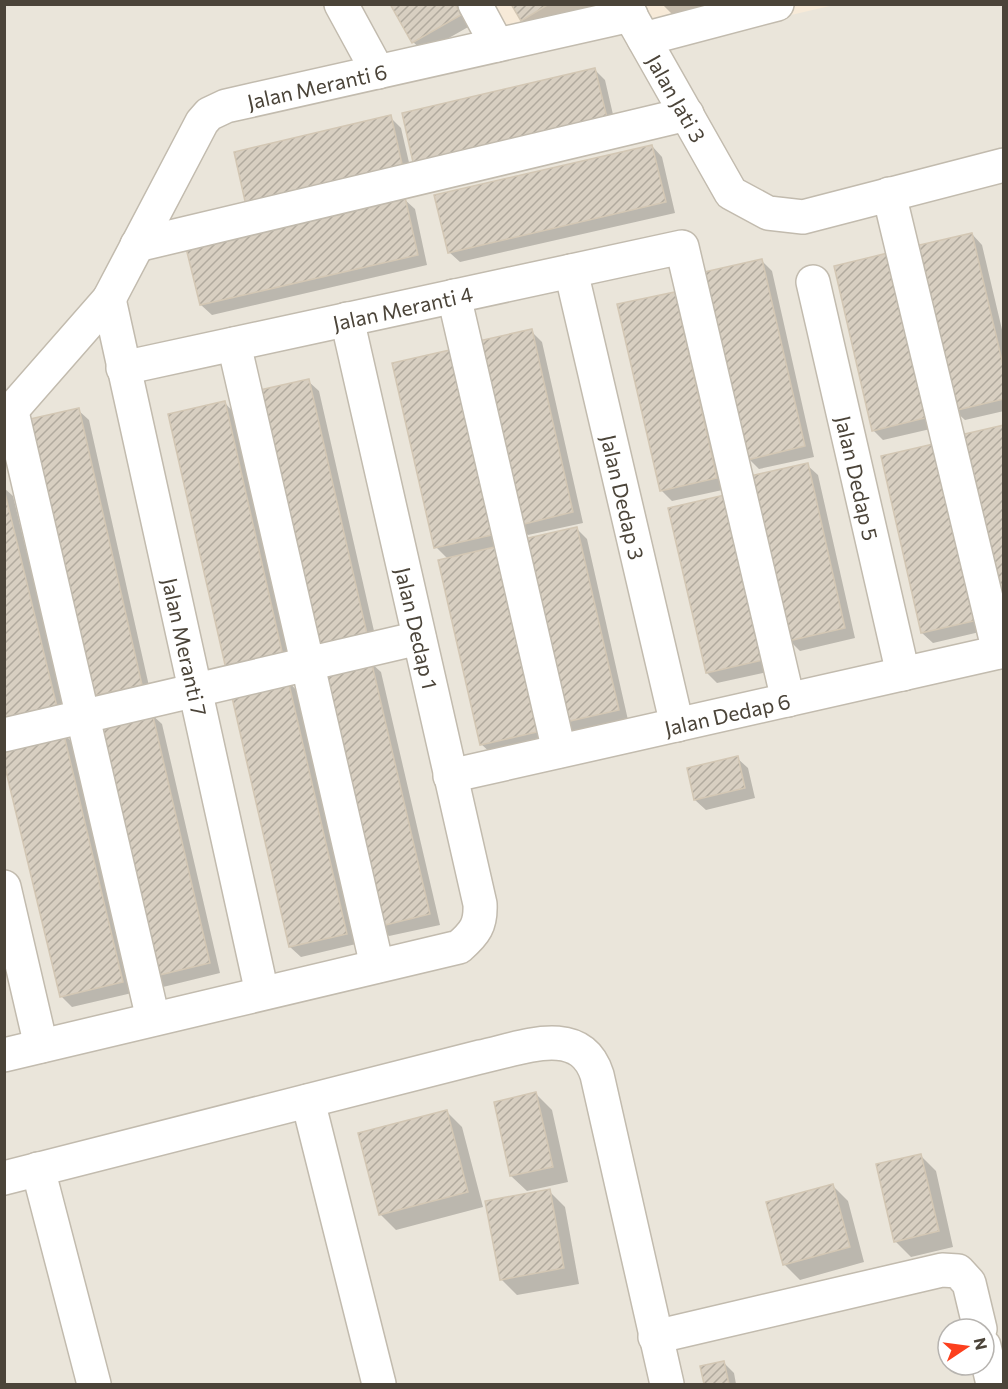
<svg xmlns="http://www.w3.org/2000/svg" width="1008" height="1389" font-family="Commissioner,sans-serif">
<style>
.residential{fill:#eae5da;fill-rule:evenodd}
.commercial{fill:#f7ead8}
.shadow{fill:#0003}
.building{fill:url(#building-hatch);stroke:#d3c7b4;stroke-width:1.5}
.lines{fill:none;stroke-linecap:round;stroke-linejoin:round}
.minor-casing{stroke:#c2bbae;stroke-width:36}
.minor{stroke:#fff;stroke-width:33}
.labels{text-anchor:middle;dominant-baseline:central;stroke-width:4.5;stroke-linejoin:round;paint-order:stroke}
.street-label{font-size:21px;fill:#4b4439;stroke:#fff}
</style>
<defs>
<pattern id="building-hatch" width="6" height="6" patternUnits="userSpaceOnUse" patternTransform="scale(1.5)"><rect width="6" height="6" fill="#d8cfc1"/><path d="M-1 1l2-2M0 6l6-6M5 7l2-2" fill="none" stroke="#b1aa9e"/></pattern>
</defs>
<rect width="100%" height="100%" fill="#f6f3ec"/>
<path class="residential" d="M5,5H1003V1384H5ZM948,1329H984V1365H948Z"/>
<path class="commercial" d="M490,5H834L657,46L639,7L509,38Z"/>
<path class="shadow" d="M392,4H458L470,26L424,52L413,42Z
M513,4H599L600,7L542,41L522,20Z
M662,4H763L677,19Z
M595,70L605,80L618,136L427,181Z
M390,117L401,128L414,184L236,153Z
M652,146L662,157L675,213L460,262L449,252Z
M404,199L415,209L427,265L212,315L201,305Z
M972,234L982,245L1004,338V411L965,420L954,410Z
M761,260L772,271L814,457L759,469L749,459Z
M836,267L939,427L883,440L873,430Z
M674,293L685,304L727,489L672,501L661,490Z
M531,331L542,342L583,523L528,535L517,525Z
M449,352L502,545L493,547L505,559L547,742L492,754L481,744L448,559L436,547Z
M308,381L319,391L377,644L321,657Z
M225,403L235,414L293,666L238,678Z
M78,410L89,420L151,695L86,698Z
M882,457L988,630L933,643L922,633Z
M807,465L818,475L855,638L800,651L789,640Z
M4,488L13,496L68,722L4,730Z
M669,509L772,671L717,683L707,673Z
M576,528L587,539L628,720L573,733L563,722Z
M370,662L381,672L440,925L389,936L378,926Z
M288,681L298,692L356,944L301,957L290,947L232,694Z
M151,714L162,724L220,973L163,987L152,976Z
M62,732L73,743L132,993L72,1007L62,997Z
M737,758L748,768L755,798L706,810L695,800Z
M536,1094L552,1110L568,1182L527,1191L511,1176Z
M447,1112L462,1127L483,1207L396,1230L380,1214Z
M920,1155L936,1171L953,1247L911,1257L895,1241Z
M832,1185L848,1201L864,1262L800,1280L784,1264Z
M549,1191L565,1207L579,1284L517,1295L501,1279Z
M723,1362L734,1373L736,1384H706L702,1367Z"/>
<path class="building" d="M390,4H455L461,15L412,43Z
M511,4H549L521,21Z
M595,68L609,126L415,171L402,113Z
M391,115L404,173L247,210L234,152Z
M652,145L666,202L448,253L434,195Z
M405,197L418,255L200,305L186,248Z
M972,233L1004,369V399L953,411L915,246Z
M892,252L929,417L872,431L834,266Z
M762,259L805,446L747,460L704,272Z
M675,292L717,478L660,491L617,304Z
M532,329L573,512L516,526L474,342Z
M450,350L492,535L434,548L392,363Z
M309,379L367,634L310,647L251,392Z
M225,401L283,656L226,669L168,414Z
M79,408L142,685L85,698L21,421Z
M1004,425V612L960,435Z
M938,443L978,620L921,633L881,456Z
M808,463L845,628L788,641L750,476Z
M4,489L58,711L4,725Z
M725,495L763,660L706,673L668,508Z
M577,527L619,710L561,723L519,540Z
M495,547L537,732L480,745L438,560Z
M371,660L430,914L377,927L318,673Z
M288,680L347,934L289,947L231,693Z
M152,712L210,963L151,977L92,726Z
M63,731L123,982L60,997L4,763V744Z
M738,756L745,788L694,800L687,768Z
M536,1092L553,1167L510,1176L494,1102Z
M447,1110L468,1192L379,1215L358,1133Z
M921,1154L939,1231L894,1242L876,1164Z
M833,1184L850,1247L783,1265L766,1202Z
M550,1189L564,1268L500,1280L485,1201Z
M724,1361L729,1384H704L700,1366Z"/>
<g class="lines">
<defs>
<g id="minor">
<path d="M341,4L378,72"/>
<path d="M475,4L497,45"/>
<path id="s1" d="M624,4L731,193L768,213L803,217L1004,165"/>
<path d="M644,39L777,4"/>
<path d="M889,194L999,652"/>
<path d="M137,245L687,114"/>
<path id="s2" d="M571,271L677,725"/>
<path id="s3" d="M813,282L903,674"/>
<path d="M454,296L559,751"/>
<path id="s4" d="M109,299L262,993"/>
<path d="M234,344L377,966"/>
<path id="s5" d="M123,368L682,247L788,700"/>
<path d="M12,412L153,1019"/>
<path id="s6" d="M4,419L109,299L202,122L209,114L226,106L631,15"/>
<path d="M4,735L419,638"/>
<path id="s7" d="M450,776L1004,651"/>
<path d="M4,887L41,1046"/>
<path d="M4,1055L459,947C475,933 481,925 480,904L347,319"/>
<path d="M308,1101L379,1384"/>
<path d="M38,1169L94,1384"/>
<path d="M4,1178L480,1057C520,1049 580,1022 597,1075L667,1384"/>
<path d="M655,1337L942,1270L958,1271L969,1283L980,1329"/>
<path d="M984,1346L993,1384"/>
</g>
</defs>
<use href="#minor" class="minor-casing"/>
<use href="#minor" class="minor"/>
</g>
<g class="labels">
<g class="street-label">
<text stroke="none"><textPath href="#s6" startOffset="482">Jalan Meranti 6</textPath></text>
<text stroke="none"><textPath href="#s1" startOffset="108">Jalan Jati 3</textPath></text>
<text stroke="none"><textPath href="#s5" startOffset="286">Jalan Meranti 4</textPath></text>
<text stroke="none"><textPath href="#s3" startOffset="201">Jalan Dedap 5</textPath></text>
<text stroke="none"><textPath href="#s2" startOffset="232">Jalan Dedap 3</textPath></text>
<text transform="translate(417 628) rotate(77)">Jalan Dedap 1</text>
<text stroke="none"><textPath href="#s4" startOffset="356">Jalan Meranti 7</textPath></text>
<text stroke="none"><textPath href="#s7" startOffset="284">Jalan Dedap 6</textPath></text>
</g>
</g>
<rect width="1008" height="1389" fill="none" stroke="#4b4439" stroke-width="12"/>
<g transform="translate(966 1347) rotate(77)"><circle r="28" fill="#ffffff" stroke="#b7b4b0" stroke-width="1.5"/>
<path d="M0-4.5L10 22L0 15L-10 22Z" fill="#fc3f1d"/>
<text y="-9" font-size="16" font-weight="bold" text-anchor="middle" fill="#4b4439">N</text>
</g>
</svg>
